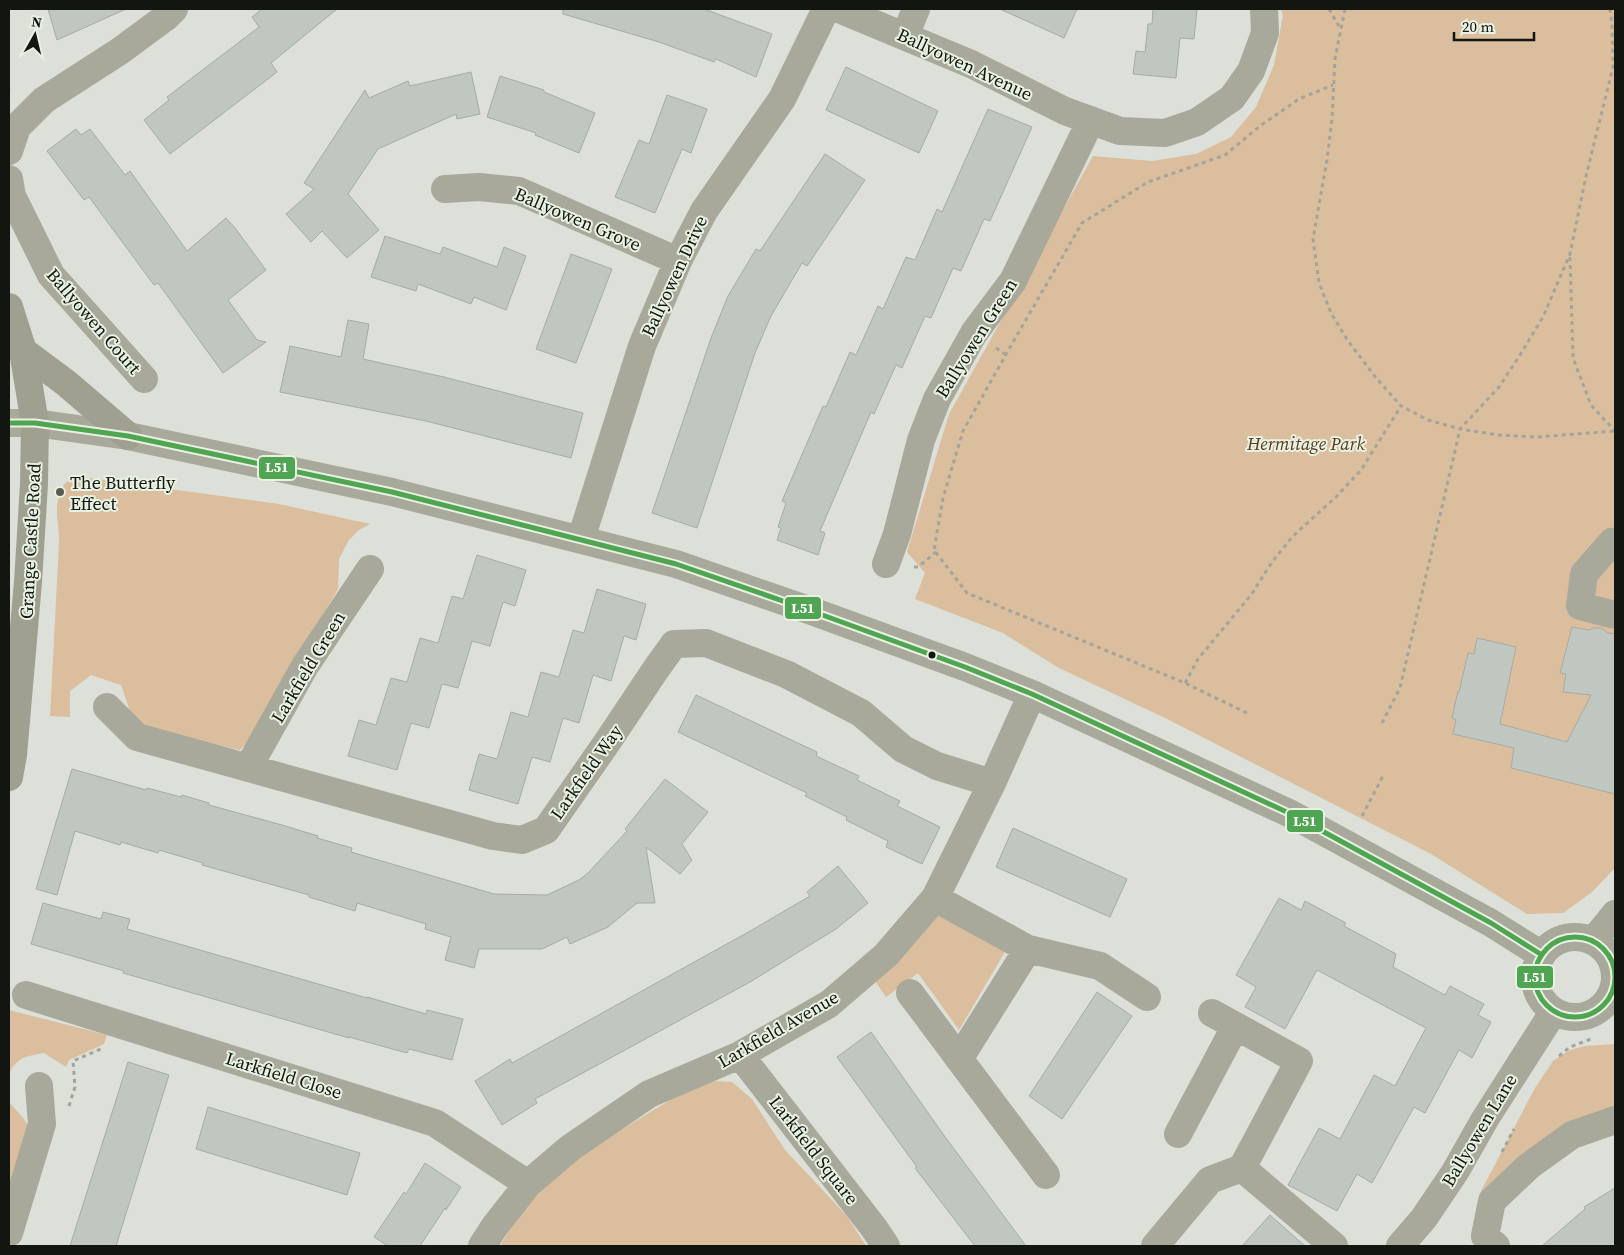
<svg xmlns="http://www.w3.org/2000/svg" width="1624" height="1255" font-family="'Source Serif 4',serif">
<style>
.green{fill:#dabe9d}
.building{fill:#c0c6c0;stroke:#a6aba5}
.lines{fill:none;stroke-linecap:round;stroke-linejoin:round}
.path{stroke:#a5a49b;stroke-width:3;stroke-dasharray:4 4;stroke-linecap:butt}
.minor{stroke:#a8a89b;stroke-width:28}
.major{stroke:#a0a091;stroke-width:28}
.bus-1-casing{stroke:#e8f1e2;stroke-width:9}
.bus-1{stroke:#4fa552;stroke-width:5}
.poi-dot{fill:#595c56;stroke:#e8f1e2;stroke-width:2}
.bus-dot{fill:#121510;stroke:#e8f1e2;stroke-width:2}
.labels{text-anchor:middle;dominant-baseline:central;stroke-width:4;stroke-linejoin:round;paint-order:stroke}
.street-label{font-size:18px;fill:#121510;stroke:#e8f1e2}
.park-label{font-size:18px;font-style:italic;fill:#593a1a;stroke:#e8f1e2}
.poi-label{font-size:18px;fill:#121510;stroke:#e8f1e2;text-anchor:start}
.line-badge{stroke:#e8f1e2;stroke-width:2}
.badge-label{font-size:14px;text-anchor:middle;font-weight:bold;fill:#fff}
</style>
<rect width="100%" height="100%" fill="#dce0d8"/>
<path class="green" d="M1281,9H1615V868L1592,892L1563,913L1527,914L1431,854L1167,719L1059,668L1003,633L915,599L925,573L907,552L949,414L1093,156L1152,161L1196,154L1231,137L1256,107L1274,65L1283,15Z
M82,477L279,504L370,524L359,530L349,540L339,559L338,589L253,736L240,750L153,731L131,714L121,685L91,675L70,691V717L50,716C53,659 56,601 59,543C60,528 54,512 59,497C63,482 68,479 82,477Z
M941,913L1006,950L959,1030L918,973L886,997L873,978Z
M9,1010L107,1035L104,1044L69,1060L66,1067L44,1053C28,1056 16,1057 9,1074Z
M1615,1044V1110L1485,1198L1479,1195L1535,1088L1553,1061L1570,1050L1585,1046Z
M715,1081L732,1082L752,1099L785,1150L847,1216L866,1246H500L521,1211L578,1156L690,1088Z
M9,1102L24,1119L30,1129L9,1203Z"/>
<path class="building" d="M48,9H126L57,40Z
M262,9H337L271,63L277,72L170,154L144,120L169,100L167,97L259,27L252,17Z
M563,9H704L772,34L756,77L716,59L714,62L659,42L563,14Z
M1000,9H1077L1064,38Z
M1153,9H1197L1194,39L1180,38L1176,78L1133,74L1136,51L1145,52L1148,24H1152Z
M846,67L938,111L919,153L826,110Z
M471,72L480,114L457,119L456,114L378,149L348,194L379,230L347,258L322,231L311,242L286,214L314,189L304,183L365,90L369,98L408,81L410,86Z
M500,76L544,90V92L595,113L579,153L535,135L536,133L487,117Z
M667,95L707,109L691,153L682,149L655,213L615,197L639,140L649,144Z
M988,109L1032,127L990,221L984,219L961,271L953,268L931,318L925,316L902,368L896,365L874,414L871,412L820,531L825,533L818,555L777,540L781,528L778,527L786,503L782,501L823,406L826,407L850,352L856,355L878,306L883,309L906,257L915,260L937,209L942,212Z
M76,129L81,135L90,129L125,175L130,171L187,251L226,218L235,228L266,270L228,300L257,340L266,342L223,373L158,283L154,285L89,197L84,200L47,151Z
M825,154L865,180L807,266L802,263L771,316L755,353L697,528L652,513L711,338L728,296L756,249L760,251Z
M385,236L440,254L443,247L497,267L504,247L526,256L506,310L474,297L471,304L418,284L416,291L371,277Z
M571,254L612,269L576,363L536,349Z
M348,320L369,324L363,359L444,377L583,413L571,458L426,421L280,392L290,346L341,357Z
M477,555L526,570L515,606L503,602L490,646L472,641L458,688L442,684L429,728L411,723L397,770L348,756L359,720L376,725L391,678L407,682L420,638L438,643L452,596L463,599Z
M597,589L646,604L636,640L624,636L611,681L593,675L579,723L563,718L550,762L532,757L518,804L469,790L479,754L497,759L511,712L528,717L541,672L559,677L573,630L584,633Z
M1572,627L1589,630L1593,628H1601L1608,633L1615,634V794L1511,768L1514,748L1453,734L1456,720L1452,718L1458,691L1459,692L1468,653L1474,654L1477,638L1516,647L1500,724L1567,742L1591,695L1563,692L1566,674L1560,673Z
M696,695L817,752L816,756L859,776L857,780L900,801L897,806L940,827L922,864L886,847L888,841L846,820L847,817L805,796L807,793L678,732Z
M72,769L146,790L147,788L181,797L182,795L209,803V805L282,825L318,836L317,838L352,848L351,852L494,894L547,895L579,880L588,873L627,831L625,829L665,779L708,812L682,844L692,860L680,874L646,847L655,903H637L608,927L570,944L567,937L542,949H479L474,968L445,960L451,937L425,929L426,924L357,903L355,911L309,897V895L202,865L203,863L159,850L158,853L121,842L120,845L75,831L57,895L36,889Z
M1013,828L1127,879L1110,917L996,867Z
M838,866L868,903L836,929L750,982L535,1099L537,1103L502,1125L475,1081L510,1059L512,1063L752,930L810,896L807,892Z
M1279,898L1301,910L1305,901L1346,923L1344,926L1396,954L1393,967L1445,995L1450,986L1484,1004L1478,1015L1491,1022L1472,1058L1459,1050L1425,1113L1414,1107L1372,1183L1357,1174L1337,1211L1288,1185L1319,1128L1340,1139L1374,1075L1395,1086L1426,1028L1317,970L1285,1029L1245,1007L1256,987L1236,975Z
M43,903L101,919L103,912L130,919L127,929L367,998V997L426,1014L427,1010L463,1019L452,1060L409,1049L407,1053L349,1037V1038L123,973L124,971L31,944Z
M1097,992L1132,1016L1062,1119L1029,1096Z
M871,1032L943,1134L1026,1246H975L915,1168L917,1167L837,1057Z
M128,1062L169,1075L133,1191L116,1246H70Z
M208,1107L360,1153L347,1195L196,1149Z
M425,1163L461,1187L446,1210L445,1208L420,1246H388L374,1237L404,1192L406,1194Z
M1615,1188V1246H1542L1585,1209L1584,1207Z
M1270,1215L1305,1246H1242Z"/>
<g class="lines">
<path class="path" d="M1329,9L1340,28
M1345,9L1335,59L1332,119L1327,160L1313,239L1319,283L1331,313L1348,341L1377,379L1401,406L1428,420L1460,429L1498,435L1537,437L1615,431
M9,90V89
M1570,257L1573,358L1591,405L1615,431
M996,348L1006,355
M914,567H918L936,552
M1185,683L1198,659L1251,595L1272,562L1293,536L1337,496L1361,470L1401,406
M1247,713L1185,683L967,593L934,550L943,498L963,431L1009,349L1082,223L1148,182L1225,155L1260,126L1299,99L1333,85
M1382,723L1400,688L1460,429L1499,387L1520,355L1543,317L1570,254L1586,176L1613,67L1612,23L1610,9
M1362,816L1383,776
M1559,1056L1570,1047L1591,1039
M69,1106L75,1087L73,1061L103,1048
M1502,1152L1514,1129"/>
<path class="minor" d="M839,9L971,64L1065,111L1120,131L1165,133L1197,122L1232,98L1251,71L1265,33L1264,9
M905,36L916,9
M9,151L17,127L44,100L120,51L166,17L174,9
M9,179L12,196L51,275L144,379
M445,189L479,187L519,191L678,261
M9,423H35L128,436L392,492L676,564L806,609L965,667L1032,694L1291,814L1491,923L1542,955
M581,539L642,346L678,261L704,211L782,99L826,9
M1615,543L1612,542L1584,574L1580,606L1615,615
M886,564L897,534L921,440L937,399L974,333L1013,281L1091,120
M107,707L137,737L493,836L522,840L546,830L608,741L656,669L674,644L706,643L786,674L861,713L903,749L937,766L992,783
M248,768L305,666L370,569
M935,898L1028,949L1100,966L1147,997
M1535 977a40 40 0 1 1 80 0a40 40 0 1 1-80 0Z
M1593,941L1615,914
M910,993L1046,1175
M26,995L435,1123L528,1184
M740,1055L874,1228L886,1246
M959,1059L1028,949
M1178,1134L1235,1027
M1242,1168L1334,1246
M9,1233L42,1124L39,1086
M482,1246L495,1226L528,1184L570,1148L649,1094L740,1055L829,1004L886,955L935,898L992,783L1032,694
M1155,1246L1210,1180L1242,1168L1299,1061L1212,1013
M1400,1246L1424,1218L1455,1172L1485,1119L1554,1011
M1496,1246L1485,1236L1492,1201L1529,1166L1572,1135L1615,1120"/>
<path class="major" d="M9,307L23,351L35,423L34,484L28,582L13,755L9,777
M23,351L66,383L128,436"/>
<defs>
<path id="bus-1" d="M9,423H35L128,436L392,492L676,564L806,609L965,667L1032,694L1291,814L1491,923L1542,955
M1535 977a40 40 0 1 1 80 0a40 40 0 1 1-80 0Z"/>
</defs>
<use href="#bus-1" class="bus-1-casing"/>
<use href="#bus-1" class="bus-1"/>
</g>
<circle class="poi-dot" cx="60" cy="492" r="5"/>
<circle class="bus-dot" cx="932" cy="655" r="4.5"/>
<g class="labels">
<g class="street-label">
<text transform="translate(965 64) rotate(25)">Ballyowen Avenue</text>
<text transform="translate(578 219) rotate(23)">Ballyowen Grove</text>
<text transform="translate(674 276) rotate(-65)">Ballyowen Drive</text>
<text transform="translate(94 321) rotate(49)">Ballyowen Court</text>
<text transform="translate(976 338) rotate(-58)">Ballyowen Green</text>
<text transform="translate(30 541) rotate(-87)">Grange Castle Road</text>
<text transform="translate(308 667) rotate(-59)">Larkfield Green</text>
<text transform="translate(586 772) rotate(-55)">Larkfield Way</text>
<text transform="translate(778 1029) rotate(-30)">Larkfield Avenue</text>
<text transform="translate(284 1075) rotate(17)">Larkfield Close</text>
<text transform="translate(1479 1130) rotate(-59)">Ballyowen Lane</text>
<text transform="translate(814 1150) rotate(52)">Larkfield Square</text>
</g>
<g class="park-label">
<text x="1306" y="443">Hermitage Park</text>
</g>
<g class="poi-label">
<text x="70" y="482">The Butterfly<tspan x="70" dy="21">Effect</tspan></text>
</g>
</g>
<g class="line-badge">
<rect x="258" y="456" width="38" height="24" rx="5" fill="#4fa552"/>
<rect x="784" y="596" width="38" height="24" rx="5" fill="#4fa552"/>
<rect x="1286" y="809" width="38" height="24" rx="5" fill="#4fa552"/>
<rect x="1516" y="965" width="38" height="24" rx="5" fill="#4fa552"/>
</g>
<g class="badge-label">
<text x="277" y="472">L51</text>
<text x="803" y="613">L51</text>
<text x="1305" y="826">L51</text>
<text x="1535" y="982">L51</text>
</g>
<rect width="1624" height="1255" fill="none" stroke="#121510" stroke-width="20"/>
<g transform="translate(35 35) rotate(8)" stroke="#e8f1e2" stroke-width="4" paint-order="stroke">
<path d="M0-4L9 19L0 12L-9 19Z" fill="#121510"/>
<text y="-8" font-size="14" font-weight="bold" text-anchor="middle" fill="#121510">N</text>
</g>
<path d="M1454 32v8h80v-8" fill="none" stroke="#121510" stroke-width="2.5"/>
<text x="1462" y="32" font-size="15" fill="#121510" stroke="#e8f1e2" stroke-width="4" paint-order="stroke">20 m</text>
</svg>
